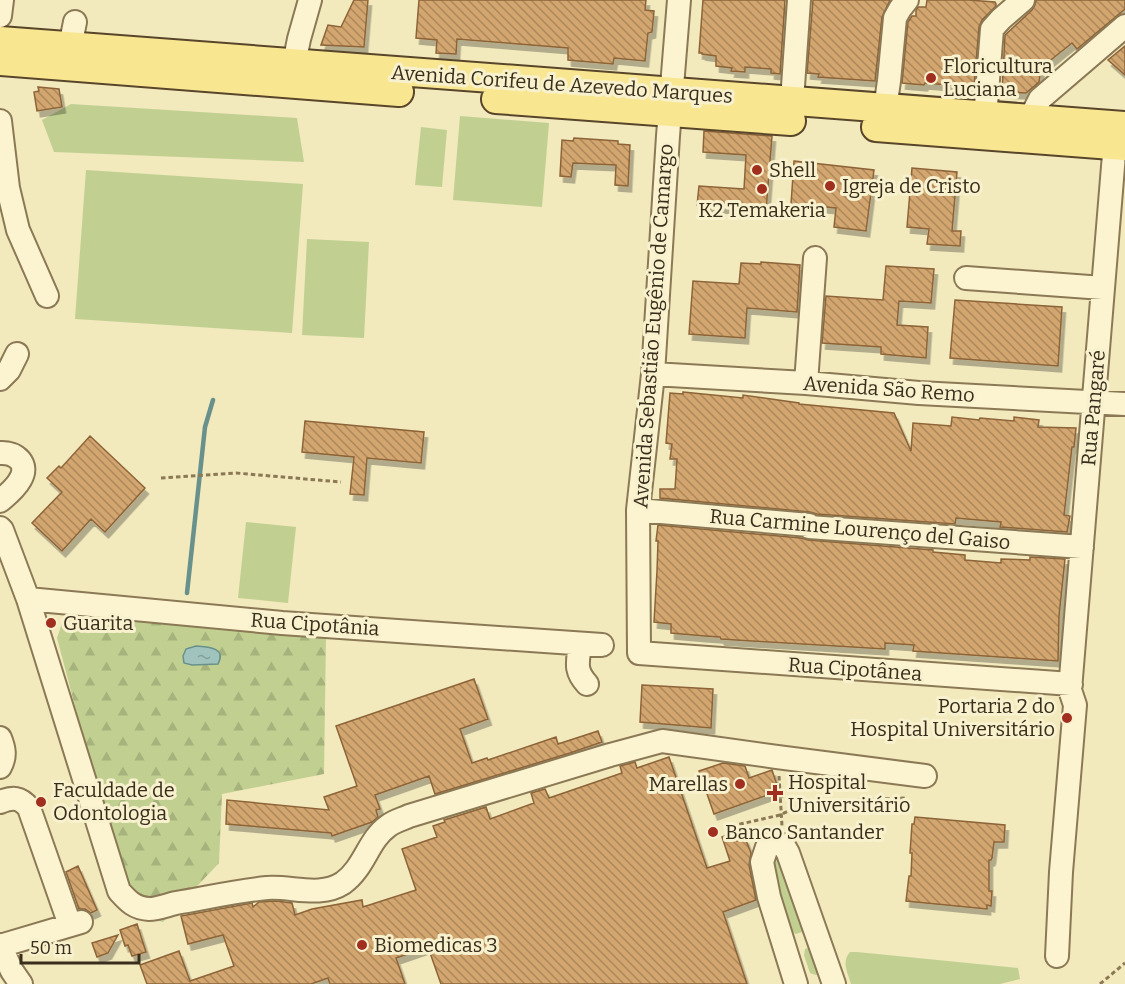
<svg xmlns="http://www.w3.org/2000/svg" width="1125" height="984" font-family="Bitter,serif">
<style>
.green{fill:#c1d091}
.forest{fill:url(#forest-firs)}
.water{fill:url(#water-ripples);stroke:#68918c;stroke-width:1.5}
.lines{fill:none;stroke-linecap:round;stroke-linejoin:round}
.stream{stroke:#68918c;stroke-width:4.5}
.building{fill:url(#building-back-hatch);stroke:#8d6438;stroke-width:1.5;filter:url(#shadow)}
.minor-casing{stroke:#8b7955;stroke-width:26}
.major-casing{stroke:#58452a;stroke-width:32}
.path{stroke:#8b7955;stroke-width:3;stroke-dasharray:4.5 3;stroke-linecap:butt}
.minor{stroke:#fcf4d1;stroke-width:22}
.major{stroke:#f9e691;stroke-width:28}
.poi-dot{fill:#a02f1f;stroke:#f8f1ce;stroke-width:2}
.labels{text-anchor:middle;dominant-baseline:central;stroke-width:6;stroke-linejoin:round;paint-order:stroke}
.poi-label{font-size:20px;fill:#392d1b;stroke:#f8f1ce;text-anchor:start}
.street-label{font-size:20px;fill:#392d1b;stroke:#f8f1ce}
</style>
<defs>
<pattern id="forest-firs" width="22" height="20" patternUnits="userSpaceOnUse" patternTransform="scale(1.5)"><rect width="22" height="20" fill="#c1d091"/><path d="M5 1l3.5 6h-7zM16 11l3.5 6h-7z" fill="#a7b37c"/></pattern>
<pattern id="water-ripples" width="26" height="14" patternUnits="userSpaceOnUse" patternTransform="scale(1.5)"><rect width="26" height="14" fill="#a1c3bd"/><path d="M2 4q2-2 4 0t4 0M15 11q2-2 4 0t4 0" fill="none" stroke="#849f99"/></pattern>
<pattern id="building-back-hatch" width="6" height="6" patternUnits="userSpaceOnUse" patternTransform="scale(1.5)"><rect width="6" height="6" fill="#d3a670"/><path d="M-1 5l2 2M0 0l6 6M5-1l2 2" fill="none" stroke="#ac885b"/></pattern>
<filter id="shadow"><feDropShadow dx="3.5" dy="6" stdDeviation="0" flood-color="#0004"/></filter>
</defs>
<rect width="100%" height="100%" fill="#f2e9bd"/>
<path class="green" d="M71,104L297,118L304,162L54,152L42,120Z
M460,116L549,123L542,207L453,200Z
M421,127L447,130L442,187L415,185Z
M86,170L303,184L292,333L75,319Z
M307,239L369,242L364,338L302,335Z
M246,522L296,527L288,603L238,598Z
M775,856L778,857L803,929L802,932L796,934L790,931L767,861Z
M811,947L819,974L816,975L810,973L804,955L805,949Z
M850,952H857L1018,968L1020,979L1000,984H851C848,973 841,962 850,952Z"/>
<path class="forest" d="M65,614L326,637L324,774L222,794L219,863L163,922L130,914L57,638Z"/>
<path class="water" d="M196,646C207,647 227,647 218,664L192,665L184,663L183,656L186,649Z"/>
<g class="lines">
<path class="stream" d="M187,593L205,427L213,400"/>
</g>
<path class="building" d="M354,0H368L364,47L321,45L328,25L341,27Z
M419,0H646L645,10L654,11L652,32L648,33L645,61L614,58L613,64L568,60V48L457,39L456,54L436,53L437,40L416,38Z
M703,0H785L780,74L771,73V69L745,67V72L731,71L732,68L716,66V56L702,54V53H699Z
M813,0H890L882,17L875,81L818,77L819,74L807,73Z
M927,0H969L995,2L996,4V6L982,20L979,27L974,86L971,85V87L925,83L924,85L902,83L908,22L912,16H916V10L918,7H926Z
M1036,0H1125V9L1077,49L1072,43L1057,55L1041,68L1039,82L1026,93L1002,92L1005,35L1032,10L1035,5Z
M1125,46V75L1108,60Z
M38,87L59,89L62,107L37,111L34,92L39,91Z
M704,131L772,136L766,211L697,205L699,186L744,189L746,155L703,152Z
M574,138L618,141V144L630,145L628,186L615,185L616,165L573,163L571,177L560,176L562,140L573,141Z
M794,161L874,170L866,231L834,227L836,208L791,204Z
M912,168L957,172L952,231H961L960,246L927,244L929,229L907,227Z
M761,262L800,265L797,312L747,308L745,338L689,334L693,281L739,284L741,263L761,264Z
M886,266L934,269L931,303L899,301L897,325L928,327L926,358L881,354V347L822,343L826,296L883,300Z
M955,300L1062,307L1058,366L950,358Z
M683,392L743,398V395L799,403V404L894,413L911,451L913,423L951,426L952,417L979,420L980,418L1014,421V417L1039,420L1038,427L1076,428L1074,447H1072L1064,515L1070,516L1067,532L1000,527L1001,522L956,518L955,524L817,514L810,512L660,498V489H675L677,459H670L672,444L666,443L670,393L683,394Z
M305,421L424,432L421,463L367,458L364,495L350,494L354,457L302,452Z
M90,436L145,488L105,532L91,519L62,551L32,523L62,492L47,478L59,466L61,468Z
M658,525L801,538L808,540L933,550V552L965,555V560L1001,563V559L1030,560V557L1065,559L1059,616L1058,661L913,651L914,645L885,643V649L736,640L721,639L720,637L705,636L671,633V624L654,622L657,571L658,541H656Z
M474,679L488,719L460,729L472,763L487,758L488,760L556,737L558,744L598,731L602,742L570,753L435,794L429,776L375,795L380,809L376,810L378,817L372,822L332,836L331,833L226,824L227,800L329,810L324,797L357,786L336,726Z
M642,685L713,689L711,728L640,722Z
M669,757L707,868L730,861L722,837L734,833L737,841L745,838L751,853L749,865L756,900L723,912L747,984H441L428,947L396,958L405,984H330L328,978L311,984H147L140,965L179,951L190,981L234,966L223,935L188,944L181,916L252,903L253,907L259,902L276,901L292,903L295,915L312,909L362,900L363,907L416,890L402,849L437,837L433,826L445,822L444,820L486,807L490,819L534,803L531,793L545,789L549,798L622,773L620,766L635,762L637,768Z
M723,763L745,766L749,778L772,770L779,791L714,814L699,771Z
M915,817L1005,825L1004,842H994L992,858L991,860H989V891H992L991,906L987,905V909L906,901L909,876H911L912,853H910L912,824H914Z
M78,866L97,910L91,913L85,909H79L66,872Z
M137,924L146,952L132,956L128,945L125,946L120,930Z
M118,935L108,953L97,957L92,943Z"/>
<g class="lines">
<defs>
<path id="minor" d="M679,0L668,136L653,374L638,510L639,653L1071,684
M0,16L2,0
M70,47L75,22
M294,64L299,39L310,0
M791,115L799,0
M0,121L8,188L18,230L47,296
M883,123L889,81L895,18L900,9L907,0
M984,131L992,29L1001,19L1023,0
M1029,133L1030,119L1040,99L1125,26
M966,278L1103,288
M653,374L806,383L919,393L1125,404
M0,379L9,370L17,354
M806,383L815,258
M0,453C16,452 30,464 20,480C15,489 7,495 0,501
M638,510L809,525V527L1082,547
M0,528L2,530L28,599L119,891C128,901 134,908 149,909C158,909 167,905 176,903C206,898 236,891 267,888C292,886 320,898 343,883C365,867 368,840 388,826C394,821 403,819 409,816L610,755L662,741L777,757L925,776
M28,599L282,623L602,645
M580,644C578,662 574,670 587,684
M0,738C4,748 6,756 0,767
M0,802C13,797 20,797 29,808L70,925
M0,945L12,971L21,984
M0,946L81,922
M1057,956L1061,872L1075,705L1070,690L1116,130
M796,984L769,897L762,862L767,847L774,842L784,846L788,853L834,984"/>
<path id="major" d="M0,41L1125,126
M0,61L399,92
M496,99L791,121
M876,127L1125,146"/>
</defs>
<use href="#minor" class="minor-casing"/>
<use href="#major" class="major-casing"/>
<path class="path" d="M161,478L236,473L341,482
M779,776L782,826
M732,826L780,815L807,802L907,798
M1100,984L1125,963"/>
<use href="#minor" class="minor"/>
<use href="#major" class="major"/>
</g>
<g class="poi-dot">
<circle cx="931" cy="78" r="6"/>
<circle cx="757" cy="170" r="6"/>
<circle cx="830" cy="186" r="6"/>
<circle cx="762" cy="189" r="6"/>
<circle cx="51" cy="623" r="6"/>
<circle cx="1067" cy="718" r="6"/>
<circle cx="740" cy="784" r="6"/>
<path d="M772 784h6v6h6v6h-6v6h-6v-6h-6v-6h6z"/>
<circle cx="41" cy="802" r="6"/>
<circle cx="713" cy="832" r="6"/>
<circle cx="362" cy="945" r="6"/>
</g>
<g class="labels">
<g class="poi-label">
<text x="943" y="66">Floricultura<tspan x="943" dy="23">Luciana</tspan></text>
<text x="769" y="170">Shell</text>
<text x="842" y="186">Igreja de Cristo</text>
<text x="762" y="210" text-anchor="middle">K2 Temakeria</text>
<text x="63" y="623">Guarita</text>
<text x="1055" y="706" text-anchor="end">Portaria 2 do<tspan x="1055" dy="23">Hospital Universitário</tspan></text>
<text x="788" y="782">Hospital<tspan x="788" dy="23">Universitário</tspan></text>
<text x="728" y="784" text-anchor="end">Marellas</text>
<text x="53" y="790">Faculdade de<tspan x="53" dy="23">Odontologia</tspan></text>
<text x="725" y="832">Banco Santander</text>
<text x="374" y="945">Biomedicas 3</text>
</g>
<g class="street-label">
<text transform="translate(562 84) rotate(4)">Avenida Corifeu de Azevedo Marques</text>
<text transform="translate(653 326) rotate(-86)">Avenida Sebastião Eugênio de Camargo</text>
<text transform="translate(889 389) rotate(4)">Avenida São Remo</text>
<text transform="translate(1093 408) rotate(-85)">Rua Pangaré</text>
<text transform="translate(860 529) rotate(5)">Rua Carmine Lourenço del Gaiso</text>
<text transform="translate(315 624) rotate(4)">Rua Cipotânia</text>
<text transform="translate(855 669) rotate(4)">Rua Cipotânea</text>
</g>
</g>
<path d="M21 954v9h118v-9" fill="none" stroke="#392d1b" stroke-width="3"/>
<text x="30" y="954" font-size="18" fill="#392d1b" stroke="#f8f1ce" stroke-width="4.5" paint-order="stroke">50 m</text>
</svg>
